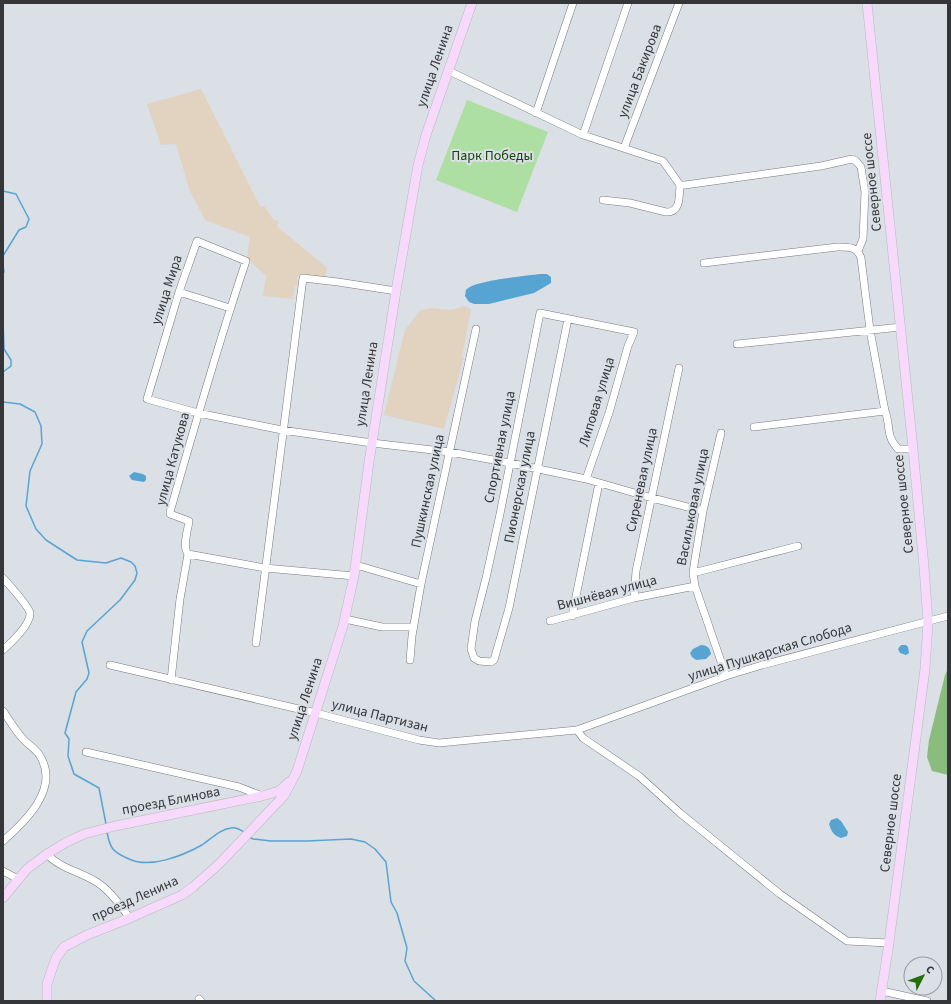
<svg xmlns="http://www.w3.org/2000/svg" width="951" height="1004" font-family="'Source Sans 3',sans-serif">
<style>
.industrial{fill:#e2d2c0}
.green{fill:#aedfa2}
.forest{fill:#8abd7d}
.water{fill:#57a4d3}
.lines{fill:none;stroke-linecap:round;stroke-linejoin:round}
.stream{stroke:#57a4d3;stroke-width:1.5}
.minor-casing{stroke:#767a80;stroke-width:8}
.major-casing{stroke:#babbbc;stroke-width:10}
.minor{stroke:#fff;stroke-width:7}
.major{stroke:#f6d9fb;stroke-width:9}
.labels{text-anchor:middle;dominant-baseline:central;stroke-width:4;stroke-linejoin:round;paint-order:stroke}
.street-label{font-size:14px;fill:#353639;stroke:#dbdfe6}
.park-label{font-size:14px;fill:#144604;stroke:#dbdfe6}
</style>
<rect width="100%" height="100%" fill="#dbdfe6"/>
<path class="industrial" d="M201,89L260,206L265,207L272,218L279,222L277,226L327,268L325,278L298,275L297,286H295L293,299L263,296L266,276L247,258L250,237L205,220L189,189L176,144L161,145L147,104Z
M464,306L471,309L462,357H464L444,429L384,415L405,330L421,310L432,308L449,310L456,309Z"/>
<path class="green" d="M467,100L548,132L517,212L436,180Z"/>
<path class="forest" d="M948,668V775L932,771L927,757L929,740L945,675Z"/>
<path class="water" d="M540,274H547L551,277V283L534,293L489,304H474L469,302L465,296C465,296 466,290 466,290C473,280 527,276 540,274Z
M134,472L143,474L146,476V480L144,482L132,480L129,476Z
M701,645C707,645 710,648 711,654L706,659L696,660L692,657L690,653L693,649Z
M901,645H906L908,647L909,653L906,655L900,653L898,649Z
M837,818L841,821L848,832L847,836L841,838C834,836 831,831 829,824L831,820Z"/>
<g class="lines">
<path class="stream" d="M3,191L16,194L29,219L26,227L19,230L3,256
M3,265L4,272L3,273
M3,321L4,349L11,360V366L3,372
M3,402L20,404L35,412L41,426L42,444L30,471L26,506L36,529L46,540L77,560L106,563L121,558L131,562L135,566L137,573L135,580L120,600L87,631L82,642L89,673L87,679L76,692L65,733L69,739L68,756L74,774L99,788L106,824
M107,832C110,849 113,852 129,859C150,869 182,856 202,845C211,839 220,829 231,828C236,827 241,830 245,833
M249,837L253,839L271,841H307L351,839L365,842L375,849L386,862L391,902L397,913L407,948L405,961L414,981L436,1001"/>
<defs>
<path id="minor" d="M449,71L583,135L663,161L680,185H685L821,166L852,159L856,161L861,167L865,192L863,239L858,251
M536,113L573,3
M583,135L628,3
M624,148L679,3
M603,200L630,203L666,212C681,213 679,196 680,185
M704,263L837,247C848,247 857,246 861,258L870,330L885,411C891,425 885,435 898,449H913
M179,292L230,308
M568,319L509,608L494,660L491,662L479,661L474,658L471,649L475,621L486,578L500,514L540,313L634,332L628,346L609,413L586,479
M737,344L901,327
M754,427L885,411
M721,433L703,511L695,559L693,573L695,586L726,676
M188,554L265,568L354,576
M356,565L421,584
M693,573L798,546
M3,578C9,585 28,605 30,613C31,624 11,643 3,650
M634,598L636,571L679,368
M572,616L599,483
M345,619L382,627H414
M550,621L634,598L695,586
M256,643L303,278L338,282L396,291
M410,660L412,636L421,584L476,329
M110,665L316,713L419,740L439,743L577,730L726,676L762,665L948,616
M171,680L180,599L188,554C182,546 188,530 189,521L170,514V512C194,428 218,344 246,261L197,241L179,292L147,399L198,413L282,430L372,443L450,452L510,463L586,479L652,498L703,511
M3,711C10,721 16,732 25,741C30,746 36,749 40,756C60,788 26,821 3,841
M577,730L583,738L639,776L680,813L780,894L847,941L889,943
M86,752L239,787L262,796
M47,854C61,870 84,872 101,885C113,894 121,907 130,918
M3,871L18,879
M882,991L927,1001
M199,999L201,1001"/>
<path id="major" d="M867,3L913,449L924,567L928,622L925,669L889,943L880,1001
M3,898L27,869L47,854L65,843L84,834L115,826L262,796L279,791L289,782
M47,1001V984L51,972L56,958L64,947L87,935L130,918L182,895L193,887L219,864L279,801L285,794L297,771L343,626L354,576L369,462L396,291L418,165L426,135L472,3"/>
</defs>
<use href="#minor" class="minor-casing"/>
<use href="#major" class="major-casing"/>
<use href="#minor" class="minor"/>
<use href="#major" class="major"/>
</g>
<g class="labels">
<g class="street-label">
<text transform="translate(435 66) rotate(-71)">улица Ленина</text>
<text transform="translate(640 71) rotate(-69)">улица Бакирова</text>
<text transform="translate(872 182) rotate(-96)">Северное шоссе</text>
<text transform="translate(167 290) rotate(-72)">улица Мира</text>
<text transform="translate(367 384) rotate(-81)">улица Ленина</text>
<text transform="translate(597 402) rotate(-73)">Липовая улица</text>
<text transform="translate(500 447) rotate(-79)">Спортивная улица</text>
<text transform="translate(173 459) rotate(-75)">улица Катукова</text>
<text transform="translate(642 480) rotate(-78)">Сиреневая улица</text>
<text transform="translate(520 487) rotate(-79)">Пионерская улица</text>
<text transform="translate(428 491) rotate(-78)">Пушкинская улица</text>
<text transform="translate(904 504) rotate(-96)">Северное шоссе</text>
<text transform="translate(693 507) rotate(-79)">Васильковая улица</text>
<text transform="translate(607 593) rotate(-15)">Вишнёвая улица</text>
<text transform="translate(770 652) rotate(-17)">улица Пушкарская Слобода</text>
<text transform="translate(305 699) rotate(-72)">улица Ленина</text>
<text transform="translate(380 716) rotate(14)">улица Партизан</text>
<text transform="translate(171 801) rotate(-11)">проезд Блинова</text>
<text transform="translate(891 823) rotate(-83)">Северное шоссе</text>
<text transform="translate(135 899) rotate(-24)">проезд Ленина</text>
</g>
<g class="park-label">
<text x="492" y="156">Парк Победы</text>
</g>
</g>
<rect width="951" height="1004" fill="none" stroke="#353639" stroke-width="8"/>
<g transform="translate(923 976) rotate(48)"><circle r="19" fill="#dbdfe6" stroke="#999ba1"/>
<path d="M0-3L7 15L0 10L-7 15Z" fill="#256e0e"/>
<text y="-6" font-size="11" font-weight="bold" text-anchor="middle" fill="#353639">С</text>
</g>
</svg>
